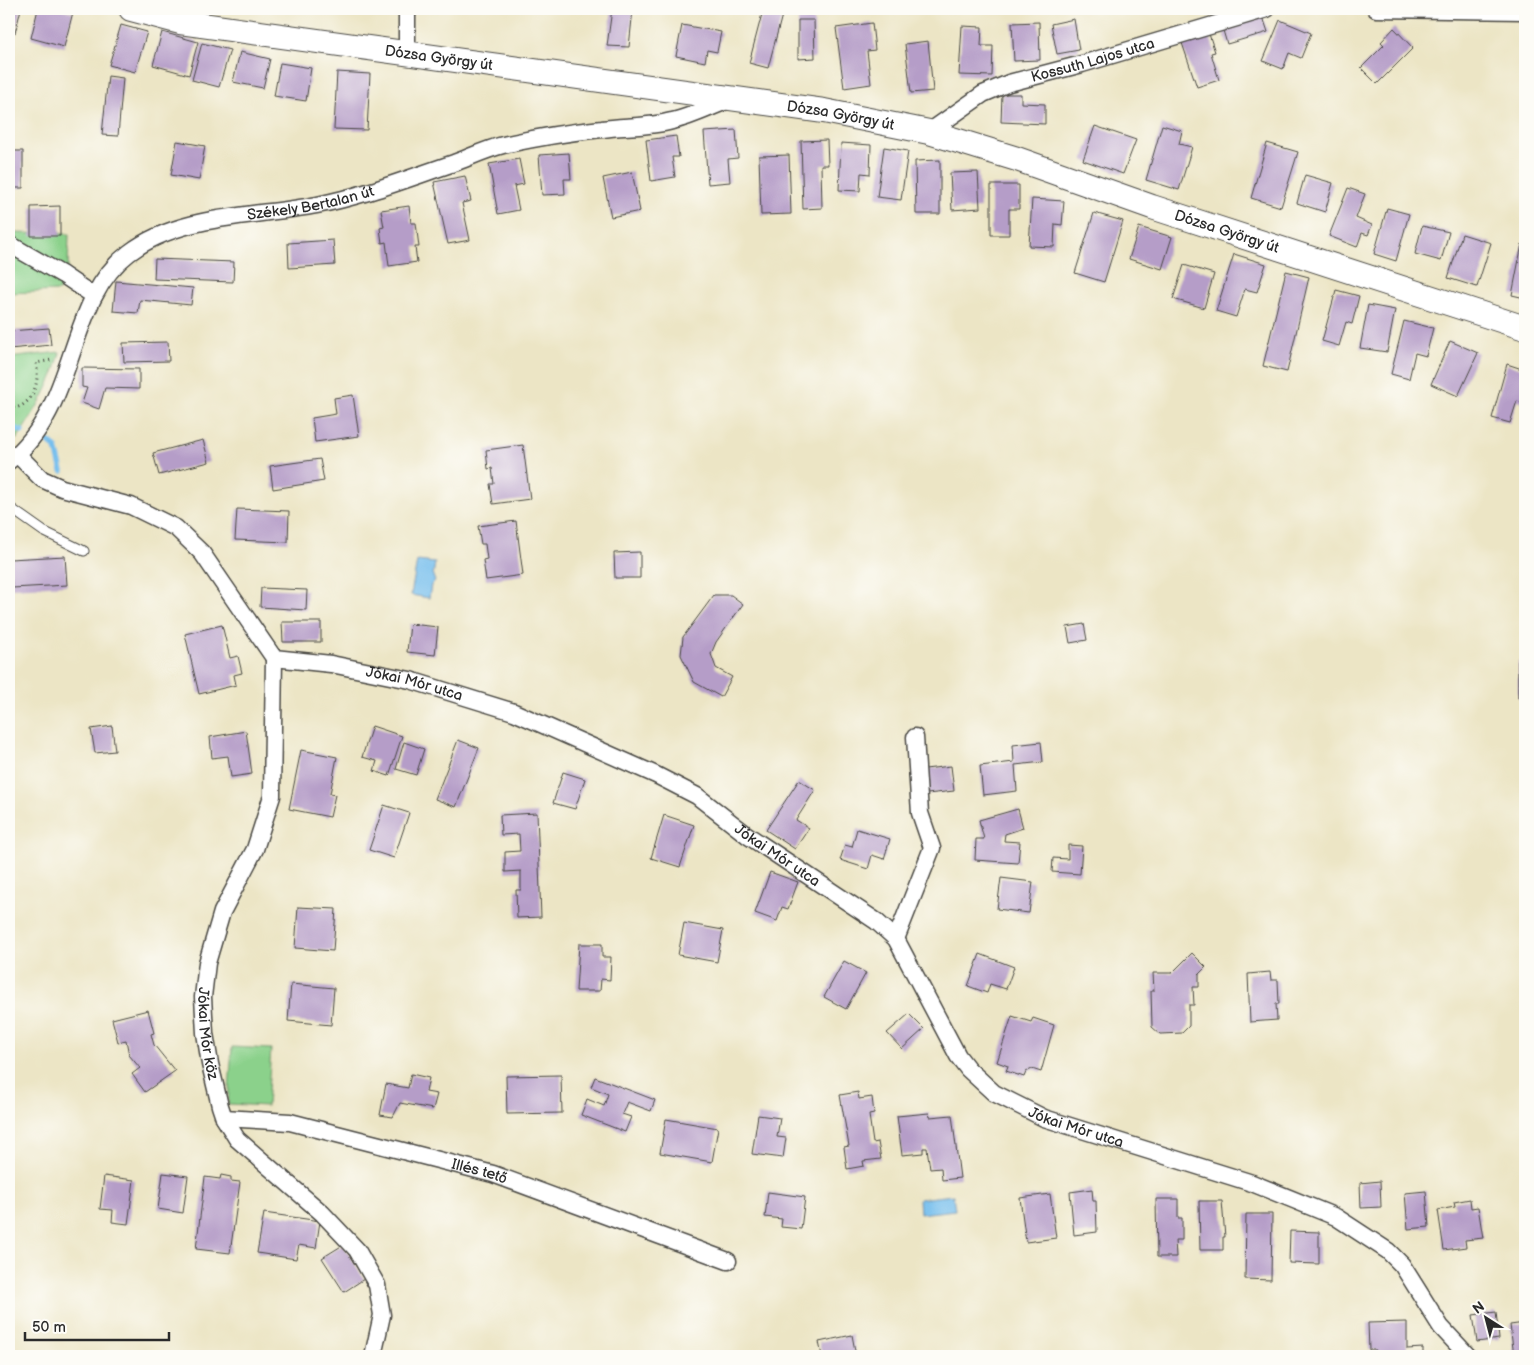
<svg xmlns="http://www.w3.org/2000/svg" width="1534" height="1365" font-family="'Balsamiq Sans',sans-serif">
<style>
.green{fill:#8bd18b;stroke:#5b7e5b}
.water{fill:#75beed;stroke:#50748c}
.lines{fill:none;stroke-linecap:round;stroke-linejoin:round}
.stream{stroke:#75beed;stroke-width:5.5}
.building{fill:#b59dc8}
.lane-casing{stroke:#484742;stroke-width:11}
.street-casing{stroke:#484742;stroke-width:19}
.secondary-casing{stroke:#484742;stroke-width:26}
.path{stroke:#484742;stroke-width:3;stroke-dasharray:1 4;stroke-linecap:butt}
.lane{stroke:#fff;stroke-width:9}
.street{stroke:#fff;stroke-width:16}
.secondary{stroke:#fff;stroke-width:24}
.labels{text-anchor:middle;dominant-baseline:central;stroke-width:4.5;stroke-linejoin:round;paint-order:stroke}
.street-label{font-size:15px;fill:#2b2b2b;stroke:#fdfcf7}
</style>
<rect width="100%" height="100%" fill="#fdfcf7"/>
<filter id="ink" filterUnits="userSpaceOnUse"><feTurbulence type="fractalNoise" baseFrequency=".02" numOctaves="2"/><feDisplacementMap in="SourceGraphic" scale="10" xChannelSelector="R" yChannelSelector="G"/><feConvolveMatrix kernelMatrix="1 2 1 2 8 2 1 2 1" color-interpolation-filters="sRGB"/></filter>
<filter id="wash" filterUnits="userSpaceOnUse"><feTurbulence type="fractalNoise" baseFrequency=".0096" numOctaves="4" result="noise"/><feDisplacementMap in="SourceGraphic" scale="20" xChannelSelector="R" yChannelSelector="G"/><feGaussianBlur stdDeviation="1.12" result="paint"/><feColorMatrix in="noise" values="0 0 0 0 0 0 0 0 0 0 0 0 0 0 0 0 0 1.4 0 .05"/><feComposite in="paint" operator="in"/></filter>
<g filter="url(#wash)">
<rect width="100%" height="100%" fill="#ece5c5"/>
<path class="green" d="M9,233L69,234L68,268L59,291L9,293Z
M60,352C53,384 35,411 17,439L9,436V358Z
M232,1047L271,1049L267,1106L228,1104Z"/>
<path class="water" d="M417,561L435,563L433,576L435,581L431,585L429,598L411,595Z
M953,1195L955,1210L920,1214L919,1199Z"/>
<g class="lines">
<path class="stream" d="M9,426L22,431
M46,440L56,448L62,471"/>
</g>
<g id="blocks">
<path class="building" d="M9,9H21L15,33L9,32Z
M38,9H61L73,12L64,47L31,38Z
M612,9H633L629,47L607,46Z
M763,10L782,15L768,68L749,63Z
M1262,14L1268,32L1227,44L1222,27Z
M1074,19L1079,50L1057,54L1051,24Z
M798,20H814L815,58L798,59Z
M1280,20L1311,33L1301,58L1289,53L1283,69L1263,61Z
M1039,22L1040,60L1014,61L1012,23Z
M872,23L875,50L867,51L871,84L844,88L836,28Z
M121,25L147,32L135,72L109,65Z
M682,25L721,32L717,52L707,50L705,62L676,56Z
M962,26L982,27L981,46H993L992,76L959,75Z
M1394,28L1413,48L1377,84L1361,68L1384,45L1381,42Z
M162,32L198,42L189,75L153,65Z
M1209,34L1215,52L1211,53L1219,80L1197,87L1182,43Z
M928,41L933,91L911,93L905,44Z
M202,43L230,50L219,87L192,80Z
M240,52L270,59L263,88L233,82Z
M280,63L311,68L306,101L274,96Z
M337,72L370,74L367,130L334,129Z
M108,76L123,78L118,136L102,135Z
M1002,94H1021V103L1045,104V124L1001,122Z
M1162,125L1182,131L1179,144L1192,147L1179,190L1146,180Z
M1095,126L1136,140L1123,174L1083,160Z
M736,130L738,158L728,159L730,182L708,184L704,132Z
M676,136L679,157H672L675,177L651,181L646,140Z
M827,140L828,165H821L822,208L803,209L801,141Z
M177,141L205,146L199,180L171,175Z
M841,143L871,145L870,174L861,173L860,191L839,190Z
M1267,143L1298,152L1281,207L1251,198Z
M884,147L908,151L901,200L877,197Z
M9,151H23V188H9Z
M569,153L571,179H564L565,194L542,195L539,155Z
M789,155L791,214L761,215L759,156Z
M519,159L524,184L514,186L519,210L498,214L489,164Z
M940,160V214H916L915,161Z
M632,172L640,211L611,217L603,178Z
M978,172L980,208L952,210L950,173Z
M1305,175L1333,183L1325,212L1297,203Z
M465,176L471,201L462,203L470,240L448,244L434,182Z
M991,185H1019V209H1009V235H991Z
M1348,188L1365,194L1356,218L1372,225L1368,235L1362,233L1357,247L1329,236Z
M1032,199L1064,201L1062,225L1055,224L1054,247L1029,246Z
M60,206V236H31V207Z
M409,206L411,223H416L419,247H415L417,262L389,266L386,242L382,243L380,228L384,227L381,210Z
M1387,208L1409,214L1396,261L1374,254Z
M1094,213L1123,221L1104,282L1075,273Z
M1422,226L1449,232L1441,261L1415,254Z
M1139,227L1172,237L1162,269L1129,259Z
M1462,234L1491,243L1477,287L1448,278Z
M333,240L335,265L289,268L288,243Z
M1522,244L1525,245V298L1512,295Z
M1234,254L1266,264L1257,292L1245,289L1236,317L1216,311Z
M155,259L234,262L233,282L154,279Z
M1184,265L1214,274L1204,308L1173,299Z
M1286,271L1309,277L1287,372L1263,366Z
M116,281L193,288L191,305L140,300L138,313L113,311Z
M1336,290L1359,296L1352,324L1346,322L1339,346L1322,341Z
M1368,305L1395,310L1387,352L1360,348Z
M1404,321L1433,328L1426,356L1415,353L1409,379L1391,374Z
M49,328L51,345L9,349V331Z
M1450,341L1478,353L1458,396L1431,384Z
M168,342L169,361L124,362L123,343Z
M1507,364L1525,370V399L1524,403L1517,401L1510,423L1492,418Z
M82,368L139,369V389L105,388L99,409L82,403L87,388L82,387Z
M353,395L359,436L315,442L312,418L336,414L334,398Z
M203,440L209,462L159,475L153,453Z
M523,445L530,499L493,504L490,484H494L492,468L488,469L486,450Z
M320,459L324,481L273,489L270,466Z
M237,509L289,511L288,542L235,540Z
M516,521L523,575L486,580L483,560L487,559L485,544H481L478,526Z
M640,552V578H615L614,553Z
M65,556L67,585L12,588L10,559Z
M261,588L307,590L306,610L260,607Z
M714,595H731L743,604L716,642L711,654L716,668L732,677L721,697L694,682L681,655L683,637Z
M282,622H321V642H283Z
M410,624L438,627L435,655L407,652Z
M1084,624L1087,640L1070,643L1067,627Z
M222,625L230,658L238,656L242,673L234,675L236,685L199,694L185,634Z
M1518,661H1525V698H1518Z
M112,726L115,751L95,753L91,729Z
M372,726L402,736L389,776L374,771L377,761L362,757Z
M246,731L252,774L231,777L228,756L212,758L210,737Z
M458,740L479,748L456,807L435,799Z
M404,742L424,749L416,775L396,769Z
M1041,742L1043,762L1015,765L1017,791L983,795L980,766L1014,762L1013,745Z
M301,750L337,757L330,794L335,795L330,817L289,809Z
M951,766L954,791L927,794L925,769Z
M563,772L585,779L575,809L553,803Z
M799,780L815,790L796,820L809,828L795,849L766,830Z
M384,805L409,813L394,858L369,850Z
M1018,809L1023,828L1005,834L1004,841L1020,842L1018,863L975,860L976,839H984L979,820Z
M537,813L541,917L517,918L516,890H521V871L505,872V852L520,851L519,834L501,835L500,815Z
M664,815L694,825L680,867L651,858Z
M857,829L890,839L884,859L872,855L868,869L840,860L845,845L852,847Z
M1068,845L1082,846L1080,874L1052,872L1053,858L1068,859Z
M770,872L798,882L788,909L782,907L777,921L755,913Z
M1001,878L1033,882L1029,913L997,909Z
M298,907L336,909L333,951L295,948Z
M684,923L723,930L717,962L678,955Z
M579,944H602V957H611L610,980L601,979L600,991H576Z
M1192,953L1206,967L1199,974V987H1193L1194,1005H1189V1026L1182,1033L1160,1034L1152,1027L1151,991H1154L1153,973H1172Z
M980,954L1014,967L1006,989L990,984L987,993L968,986Z
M844,961L866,973L846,1009L824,997Z
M1270,972L1271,980H1278L1279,1004H1276L1277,1020L1250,1022L1248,974Z
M291,984L334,988L331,1025L288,1021Z
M148,1010L154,1033L151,1034L154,1045L175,1071L145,1092L132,1074L140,1068L129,1055L126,1040L118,1042L112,1019Z
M909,1014L924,1029L902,1049L887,1033Z
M1012,1016L1031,1022L1033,1018L1054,1025L1041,1072L1032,1069L1026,1072L1024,1077L1006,1071L1008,1066L997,1062Z
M411,1074L429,1078L426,1092L437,1094L433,1109L400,1103L393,1117L380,1115L386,1084L408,1088Z
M561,1075L562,1113L507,1114L506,1076Z
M595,1077L655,1100L651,1111L627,1102L622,1114L631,1117L625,1132L581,1115L587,1099L604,1106L608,1094L591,1087Z
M858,1092L859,1099L872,1097L874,1114L869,1115L873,1143L878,1142L881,1159L863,1161L864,1166L847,1169L844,1147L849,1146L840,1095Z
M929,1113L930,1117L952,1115L960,1178L942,1180L941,1168L930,1169L927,1148H923V1153L902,1155L897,1116Z
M758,1115L780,1118L777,1137L786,1138L783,1158L752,1154Z
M666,1119L718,1128L712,1162L660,1153Z
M163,1173L188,1176L183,1213L158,1209Z
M221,1175L231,1177V1181L240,1182L230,1253L196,1249L205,1177L220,1179Z
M104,1176L134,1180L128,1224L112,1222L113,1210L100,1209Z
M1380,1181L1381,1207L1361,1208L1360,1183Z
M1092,1189L1093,1201H1096L1097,1232L1074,1235L1070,1192Z
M1426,1191L1429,1227L1408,1229L1405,1193Z
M768,1192L805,1197L801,1229L781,1227L782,1219L765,1217Z
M1050,1194L1056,1238L1026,1242L1020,1198Z
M1156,1199H1178V1218H1182V1240H1175L1176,1257H1157Z
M1470,1199L1471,1208L1478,1207L1483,1238L1465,1240L1466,1247L1444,1250L1438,1210L1455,1207L1454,1202Z
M1199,1201H1222L1225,1237H1223V1250H1200Z
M264,1213L320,1221L316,1248L299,1245L296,1259L257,1253Z
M1246,1214H1272L1271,1280L1245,1279Z
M1290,1231L1319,1232V1264L1289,1263Z
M343,1245L364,1279L344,1292L322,1258Z
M1496,1312L1499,1339L1477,1342L1473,1315Z
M1407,1322V1349L1423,1348V1356H1371L1376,1354V1350H1369L1368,1323Z
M1525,1323V1356H1514L1510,1325Z
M852,1335L856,1356H822L819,1342Z"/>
</g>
</g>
<g filter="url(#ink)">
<use href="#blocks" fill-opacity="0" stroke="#484742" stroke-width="1"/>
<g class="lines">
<defs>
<path id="lane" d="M9,507L43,531L84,551"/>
<g id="street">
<path d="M1376,9L1525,11"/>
<path d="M407,54V9H410"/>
<path id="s1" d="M929,132L983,94L1009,83L1082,64L1267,9"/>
<path d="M9,244L63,275L94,296"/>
<path id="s2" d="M17,454L42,479L62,488L131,506L176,528L202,553L274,658L331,664L410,680L514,712L656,775L697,796L747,835L876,921L896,939L958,1056L968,1069L994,1093L1044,1118L1252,1183L1336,1217L1388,1251L1402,1265L1441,1327L1468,1356"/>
<path id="s3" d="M9,461C79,407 65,301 129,253C180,214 255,217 317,205C364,196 409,178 454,163C470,157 487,149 503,145C535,138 570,132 602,129C625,126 650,127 672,121C691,117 710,107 729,100"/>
<path id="s4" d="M274,658L272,796L255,849L222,912L207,963L203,997L205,1033L210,1064L220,1106L224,1118L237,1139L322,1213L357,1250L377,1285L382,1315L373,1356"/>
<path d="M896,939L932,848L920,813L915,737"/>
<path id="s5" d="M224,1118L290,1122L493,1174L728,1261"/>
</g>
<g id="secondary">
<path id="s6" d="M131,9L180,22L824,111L929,132L1017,159L1152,207L1525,328"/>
</g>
</defs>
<use href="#lane" class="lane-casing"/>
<use href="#street" class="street-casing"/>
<use href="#secondary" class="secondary-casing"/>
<path class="path" d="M9,405L15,408C34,404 40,380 36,363L52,360"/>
<use href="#lane" class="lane"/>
<use href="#street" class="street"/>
<use href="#secondary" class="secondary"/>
</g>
</g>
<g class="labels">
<g class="street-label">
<text stroke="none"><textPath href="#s6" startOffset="312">Dózsa György út</textPath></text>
<text stroke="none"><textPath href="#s1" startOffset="181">Kossuth Lajos utca</textPath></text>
<text stroke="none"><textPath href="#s6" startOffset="718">Dózsa György út</textPath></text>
<text stroke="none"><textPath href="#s3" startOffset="434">Székely Bertalan út</textPath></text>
<text stroke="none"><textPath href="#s6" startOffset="1122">Dózsa György út</textPath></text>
<text stroke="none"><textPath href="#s2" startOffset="485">Jókai Mór utca</textPath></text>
<text stroke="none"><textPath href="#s2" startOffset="890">Jókai Mór utca</textPath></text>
<text stroke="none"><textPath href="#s4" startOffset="389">Jókai Mór köz</textPath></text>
<text stroke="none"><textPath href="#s2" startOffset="1309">Jókai Mór utca</textPath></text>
<text stroke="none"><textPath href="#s5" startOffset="262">Illés tető</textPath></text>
</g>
</g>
<rect width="1534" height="1365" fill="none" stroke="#fdfcf7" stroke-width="30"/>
<g transform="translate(1486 1318) rotate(324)" stroke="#fdfcf7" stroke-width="4" paint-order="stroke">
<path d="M0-4L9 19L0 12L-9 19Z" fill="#2b2b2b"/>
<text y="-8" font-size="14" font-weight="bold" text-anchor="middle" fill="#2b2b2b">N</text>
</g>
<path d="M25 1332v8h144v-8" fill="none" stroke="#2b2b2b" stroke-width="2.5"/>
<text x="32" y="1332" font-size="15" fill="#2b2b2b" stroke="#fdfcf7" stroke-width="4" paint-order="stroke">50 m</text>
</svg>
